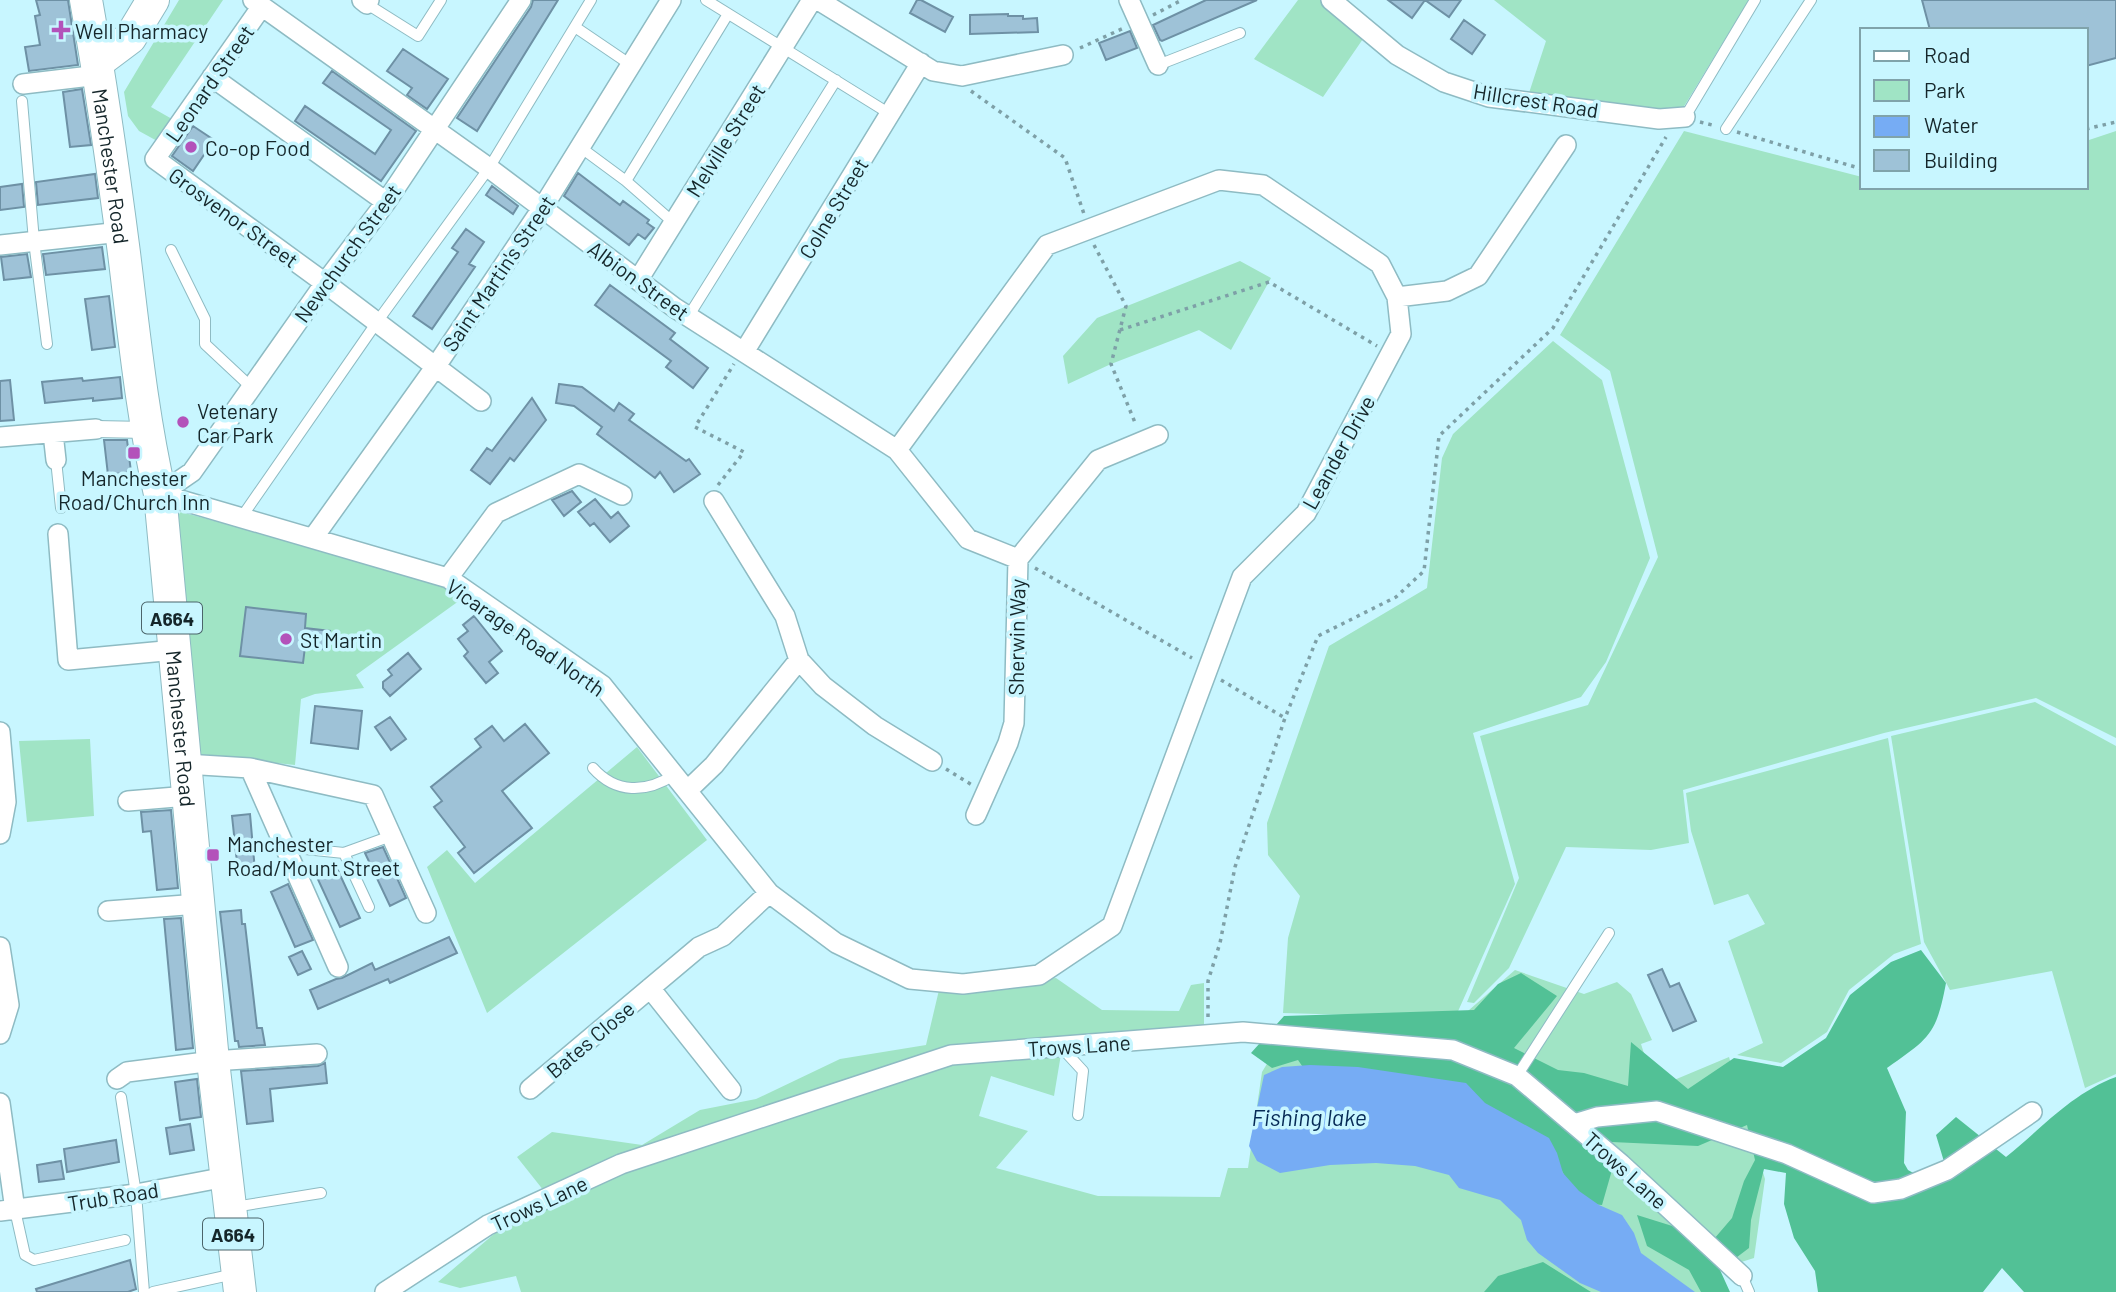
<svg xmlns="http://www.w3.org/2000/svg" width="2116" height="1292" font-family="Barlow,sans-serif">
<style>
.green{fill:#a0e4c5}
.forest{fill:#52c196}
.water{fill:#76acf4}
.building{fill:#9ec2d7;stroke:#6e91a5;stroke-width:2}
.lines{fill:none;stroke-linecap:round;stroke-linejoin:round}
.service-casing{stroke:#8ebbc3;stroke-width:12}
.pedestrian-casing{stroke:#8ebbc3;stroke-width:18}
.minor-casing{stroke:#8ebbc3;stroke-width:22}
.primary-casing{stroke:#8ebbc3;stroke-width:34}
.path{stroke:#7ea0a7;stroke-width:3.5;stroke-dasharray:3.5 5;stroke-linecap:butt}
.service{stroke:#fff;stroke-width:10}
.pedestrian{stroke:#fff;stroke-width:16}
.minor{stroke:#fff;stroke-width:19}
.primary{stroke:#fff;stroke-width:32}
.poi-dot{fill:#b352ba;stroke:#c8f6ff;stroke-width:2.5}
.labels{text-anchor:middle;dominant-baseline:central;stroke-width:7;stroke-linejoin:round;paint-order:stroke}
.shield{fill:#c8f6ff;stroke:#4b646a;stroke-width:2}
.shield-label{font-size:19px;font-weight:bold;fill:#15262a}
.poi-label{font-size:21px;fill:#15262a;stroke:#c8f6ff;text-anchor:start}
.street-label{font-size:21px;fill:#15262a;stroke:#c8f6ff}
.water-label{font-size:23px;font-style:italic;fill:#062a56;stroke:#c8f6ff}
</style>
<rect width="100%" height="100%" fill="#c8f6ff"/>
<path class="green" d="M179,0H223L151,107L172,119L159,142L139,131L128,116L124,92Z
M1298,0H1320L1365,36L1323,97L1254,59Z
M1494,0H1749L1683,108L1648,110L1529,93L1546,41Z
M1684,131L1862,177V187H2086V141L2116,131V738L2036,698L1884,733L1683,790L1689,843L1651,850L1566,847L1509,968L1474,1003L1467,1002L1519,878L1480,736L1588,705L1658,557L1610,371L1560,335Z
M1240,261L1271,278L1231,350L1199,330L1111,364L1068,384L1063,356L1097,318Z
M1553,341L1602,380L1650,558L1606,662L1581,697L1473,733L1515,884L1455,1018L1283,1013L1288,938L1300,896L1268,855L1267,823L1329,646L1427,588L1442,458L1453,434Z
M181,512L448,583L463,598L356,675L364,688L315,694L301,699L295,765L191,754L168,525Z
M2035,702L2116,746V1074L2085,1088L2052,971L1950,990L1924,942L1891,736Z
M1888,738L1921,944L1894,954L1849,990L1827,1032L1781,1063L1737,1055L1763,1043L1728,941L1765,924L1748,894L1714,905L1691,831L1686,793Z
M90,739L94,816L27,822L19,741Z
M637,747L707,840L487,1013L427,867L447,850L475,883Z
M1515,970L1584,994L1617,982L1631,994L1652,1040L1641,1044L1655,1088L1729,1057L1765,1179L1754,1258L1713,1271L1724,1292H521L516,1276L460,1288L438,1282L544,1191L517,1157L552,1132L642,1145L700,1110L756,1099L840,1059L926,1045L939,990L1056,978L1102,1010L1179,1011L1191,985L1204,983V1033L1061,1054L1054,1096L991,1076L979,1116L1028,1131L996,1168L1098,1196L1220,1197L1228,1168H1248L1262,1072L1276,1049L1453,1024Z"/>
<path class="forest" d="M1921,950L1946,983C1936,1036 1929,1038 1887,1068L1906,1112L1904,1163L1908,1170L1931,1183L1948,1175L1936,1135L1956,1117L2006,1157C2041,1129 2072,1093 2116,1077V1292H2024L2002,1268L1983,1292H1818L1815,1271L1794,1238L1784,1204L1786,1173L1764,1169L1751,1220L1749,1248L1720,1270L1730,1292H1701L1689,1270L1647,1246L1637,1215L1714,1239L1732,1218L1744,1181L1755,1160L1747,1125L1698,1146L1612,1142L1588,1148L1612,1170L1602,1205L1579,1203L1554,1156L1311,1079L1298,1060L1272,1068L1251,1053L1284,1016L1474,1010L1498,984L1521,973L1557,996L1514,1048L1558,1070L1584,1073L1628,1086L1631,1042L1688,1089L1734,1058L1783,1067L1826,1038L1850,995L1891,962Z
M1543,1262L1591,1292H1484L1498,1276Z"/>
<path class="water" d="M1310,1065L1358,1067L1466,1083L1485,1103L1549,1138L1557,1153L1563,1173L1579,1191L1599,1205L1622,1215L1634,1233L1641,1253L1695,1292H1601L1580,1283L1538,1253L1527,1240L1521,1220L1500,1200L1459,1188L1449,1175L1415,1166L1376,1163L1330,1165L1280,1173L1257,1161L1249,1146L1264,1075L1282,1067Z"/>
<path class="building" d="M36,0H68L78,65L29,71L25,47L40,45L35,16L40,15Z
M533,0H558L477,131L457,118L531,7Z
M917,0H921L953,17L945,32L910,13Z
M1206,0H1257L1162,41L1160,40L1153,25Z
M1388,0H1425L1412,18Z
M1425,0H1461L1449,17Z
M1922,0H2116V58L2086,66V30H1930Z
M1008,14V16H1023V19L1037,18L1038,32L970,34V15Z
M1464,20L1485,35L1472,54L1451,39Z
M1130,31L1137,48L1106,60L1099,43Z
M403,49L448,79L427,109L407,95L412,88L387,71Z
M332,71L416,131L381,181L295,121L305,106L375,154L391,130L323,83Z
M82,89L91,145L70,147L63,92Z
M193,126L214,140L193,171L172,156Z
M578,173L620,205L623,201L649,220L647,223L654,228L645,239L638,234L629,245L564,196Z
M95,174L98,198L38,205L36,182Z
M22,184L24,207L0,210V187Z
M492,186L518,206L513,214L486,195Z
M466,229L484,242L469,264L475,267L432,329L413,316L458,252L452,248Z
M102,247L105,269L46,275L43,254Z
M27,254L31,277L4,280L1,257Z
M610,285L675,333L670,339L708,368L693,388L666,367L671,361L595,305Z
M109,296L115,347L92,350L85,299Z
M120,377L122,398L93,401V398L45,403L42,382L82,378L83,381Z
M10,380L14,420L0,421V381Z
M559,384L582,387L614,411L619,403L634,414L629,420L686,461L689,459L700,474L674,492L660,472L655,478L597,434L602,427L574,406L556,403Z
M532,398L546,420L514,461L510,458L490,484L471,470L487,448L492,451Z
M104,440H127L131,472L108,475Z
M572,491L581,502L564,516L552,500Z
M595,499L611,518L618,512L629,526L610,542L594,523L590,526L578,512Z
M246,607L306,614L305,628L330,631L328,650L305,647L303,663L240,656Z
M474,616L502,651L489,662L498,673L486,683L464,656L468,652L458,639L468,631L463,625Z
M408,653L421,669L390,696L383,688V682L392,675L388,670Z
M315,706L362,711L358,749L311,743Z
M390,717L406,739L391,750L375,727Z
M525,724L549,753L502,791L532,828L474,873L458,853L465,847L434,807L442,801L431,787L481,747L475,739L492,726L504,741Z
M171,810L178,888L157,890L151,831L143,832L141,812Z
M250,814L255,871L238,872L232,816Z
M383,847L406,898L390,906L365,853Z
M335,864L360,918L340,927L315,873Z
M288,884L313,940L295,947L271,892Z
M241,910L242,924H245L257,1028H262L265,1045L239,1047L238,1041H235L220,912Z
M181,918L193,1048L176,1050L164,919Z
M449,937L457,953L390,983L388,979L318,1009L310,990L336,979L342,978L372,963L375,970Z
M302,951L311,969L298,975L289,957Z
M1662,969L1670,987L1679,983L1696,1021L1673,1031L1648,975Z
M325,1063L327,1083L270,1089L273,1121L247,1124L241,1071L318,1066Z
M197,1079L201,1117L180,1120L175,1082Z
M190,1124L194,1150L170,1154L166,1128Z
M116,1140L119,1162L67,1172L64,1149Z
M61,1161L64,1179L39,1182L37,1165Z
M130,1260L136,1289L128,1292H37L36,1289Z"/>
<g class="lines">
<defs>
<path id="service" d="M706,0L890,114
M367,4L418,36L441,0
M575,27L631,65
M1158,65L1240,33
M22,101L34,241L47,344
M1685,117L1755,0
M1726,129L1811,0
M580,147L626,181L728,14
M626,181L674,223
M171,250L205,319V344L251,387
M688,317L836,80
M56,460L61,508
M241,518L377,322L489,168L591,0
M593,768C616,794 646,793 674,775
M286,847L344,853L369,907
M344,853L391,836
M1061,1047L1083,1071L1078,1115
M1517,1076L1609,933
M121,1097L136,1194L144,1292
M234,1207L321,1193
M15,1210L25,1255L34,1260L125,1240
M1742,1276L1749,1292
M153,1292L234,1274"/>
<path id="pedestrian" d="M96,429L146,430"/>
<path id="minor" d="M253,0L489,168L675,308L897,450L968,539L1018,559
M362,0L367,4L369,0
M818,0L933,71L962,76L1063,55
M1129,0L1158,65
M1331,0L1397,55L1444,82L1489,97L1659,119L1685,117
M262,6L155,159L325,283L481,401
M212,77L386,202
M23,84L99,75
M0,245L121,232
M638,280L812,0
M1397,297L1447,291L1478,276L1566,145
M744,352L921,63
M53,433L56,460
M0,437L96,429
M160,494L448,578L602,685L769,893L836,943L910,979L963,984L1039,975L1112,926L1242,577L1306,513L1401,334L1397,297L1380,264L1263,185L1219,180L1047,245L897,450
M160,494L192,472L325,283L386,202L521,0
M714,501L785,616L799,660L823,686L875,726L932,761
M58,534L68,660L175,650
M313,538L436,366L543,207L671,0
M448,578L496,513L579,474L622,495
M0,732L6,802L0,834
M185,764L250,768L373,795L426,913
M250,768L338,967
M687,791L714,765L799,660
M128,801L188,796
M976,815L1008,743L1014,723L1018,559L1098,460L1158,435
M108,911L198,904
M0,947L9,1005L0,1034
M650,988L731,1090
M117,1079L127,1072L213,1061L317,1054
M530,1089L699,947L723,936L769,893
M0,1103L15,1210
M1574,1124L1597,1117L1657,1111L1787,1154L1873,1193L1901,1189L1947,1170L2032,1112
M0,1211L136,1194L226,1177
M385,1292L488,1225L621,1164L951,1055L1243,1032L1453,1050L1517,1076L1621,1164L1742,1276"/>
<g id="primary">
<path id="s1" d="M86,0C101,84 113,168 124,253C134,334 142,415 160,494L213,1061L240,1292"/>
<path d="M98,62L130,38L153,0"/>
</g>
</defs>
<use href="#service" class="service-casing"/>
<use href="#pedestrian" class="pedestrian-casing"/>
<use href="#minor" class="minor-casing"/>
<use href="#primary" class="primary-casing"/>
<path class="path" d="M1153,15L1182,0
M1080,48L1124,28
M971,91L1065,158L1084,214
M1700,122L1716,126
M2086,129L2116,122
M1737,132L1862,169
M1094,245L1126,306L1111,364L1136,425
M1120,330L1269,282L1377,346
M718,485L744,452L695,427L734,364
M1035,568L1192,658
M1221,680L1285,718
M946,769L972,785
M1208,1017V981L1220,943L1235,867L1285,718L1318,636L1396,597L1424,571L1439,436L1553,328L1666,137"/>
<use href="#service" class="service"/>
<use href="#pedestrian" class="pedestrian"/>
<use href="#minor" class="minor"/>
<use href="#primary" class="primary"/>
</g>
<g class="poi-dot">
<path d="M57.5 19.5h7v7h7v7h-7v7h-7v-7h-7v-7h7z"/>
<circle cx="191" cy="147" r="7"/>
<circle cx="183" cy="422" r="7"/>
<rect x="127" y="446" width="14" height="14" rx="3.5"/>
<circle cx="286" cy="639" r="7"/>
<rect x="206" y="848" width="14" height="14" rx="3.5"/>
</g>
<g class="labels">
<g class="shield">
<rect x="142" y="602.5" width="60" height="31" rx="5"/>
<rect x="203" y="1218.5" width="60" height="31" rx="5"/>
</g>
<g class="shield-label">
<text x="172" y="618">A664</text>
<text x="233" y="1234">A664</text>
</g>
<g class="poi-label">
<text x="75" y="30">Well Pharmacy</text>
<text x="205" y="147">Co-op Food</text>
<text x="197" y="410">Vetenary<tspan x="197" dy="24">Car Park</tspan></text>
<text x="134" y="477" text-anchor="middle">Manchester<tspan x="134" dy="24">Road/Church Inn</tspan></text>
<text x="300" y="639">St Martin</text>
<text x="227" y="843">Manchester<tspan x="227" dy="24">Road/Mount Street</tspan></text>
</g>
<g class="street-label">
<text transform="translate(209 83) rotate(-55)">Leonard Street</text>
<text transform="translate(1536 100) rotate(9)">Hillcrest Road</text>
<text transform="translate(725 140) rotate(-58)">Melville Street</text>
<text stroke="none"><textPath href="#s1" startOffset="168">Manchester Road</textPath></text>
<text transform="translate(833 208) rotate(-59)">Colne Street</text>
<text transform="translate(234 217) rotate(36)">Grosvenor Street</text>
<text transform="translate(347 253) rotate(-54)">Newchurch Street</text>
<text transform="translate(498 273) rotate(-56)">Saint Martin's Street</text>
<text transform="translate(639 280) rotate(36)">Albion Street</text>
<text transform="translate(1338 452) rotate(-61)">Leander Drive</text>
<text transform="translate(526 637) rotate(35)">Vicarage Road North</text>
<text transform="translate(1016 637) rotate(-89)">Sherwin Way</text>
<text stroke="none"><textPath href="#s1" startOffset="735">Manchester Road</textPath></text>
<text transform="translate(590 1039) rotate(-40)">Bates Close</text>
<text transform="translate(1079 1045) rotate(-4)">Trows Lane</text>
<text transform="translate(1626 1170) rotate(42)">Trows Lane</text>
<text transform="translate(113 1196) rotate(-9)">Trub Road</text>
<text transform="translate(539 1203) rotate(-25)">Trows Lane</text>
</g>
<g class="water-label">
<text x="1309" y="1117">Fishing lake</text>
</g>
</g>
<rect x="1860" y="28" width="228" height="161" fill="#c8f6ff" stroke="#80a3aa" stroke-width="2"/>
<rect x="1874" y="51" width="35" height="10" fill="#ffffff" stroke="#80a3aa" stroke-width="2"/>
<text x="1924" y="63" font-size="21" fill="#15262a">Road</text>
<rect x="1874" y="80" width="35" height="21" fill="#a0e4c5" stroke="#80a3aa" stroke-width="2"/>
<text x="1924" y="98" font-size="21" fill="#15262a">Park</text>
<rect x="1874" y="116" width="35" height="21" fill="#76acf4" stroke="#80a3aa" stroke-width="2"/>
<text x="1924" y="133" font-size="21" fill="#15262a">Water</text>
<rect x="1874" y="150" width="35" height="21" fill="#9ec2d7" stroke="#80a3aa" stroke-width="2"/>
<text x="1924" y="168" font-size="21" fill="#15262a">Building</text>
</svg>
